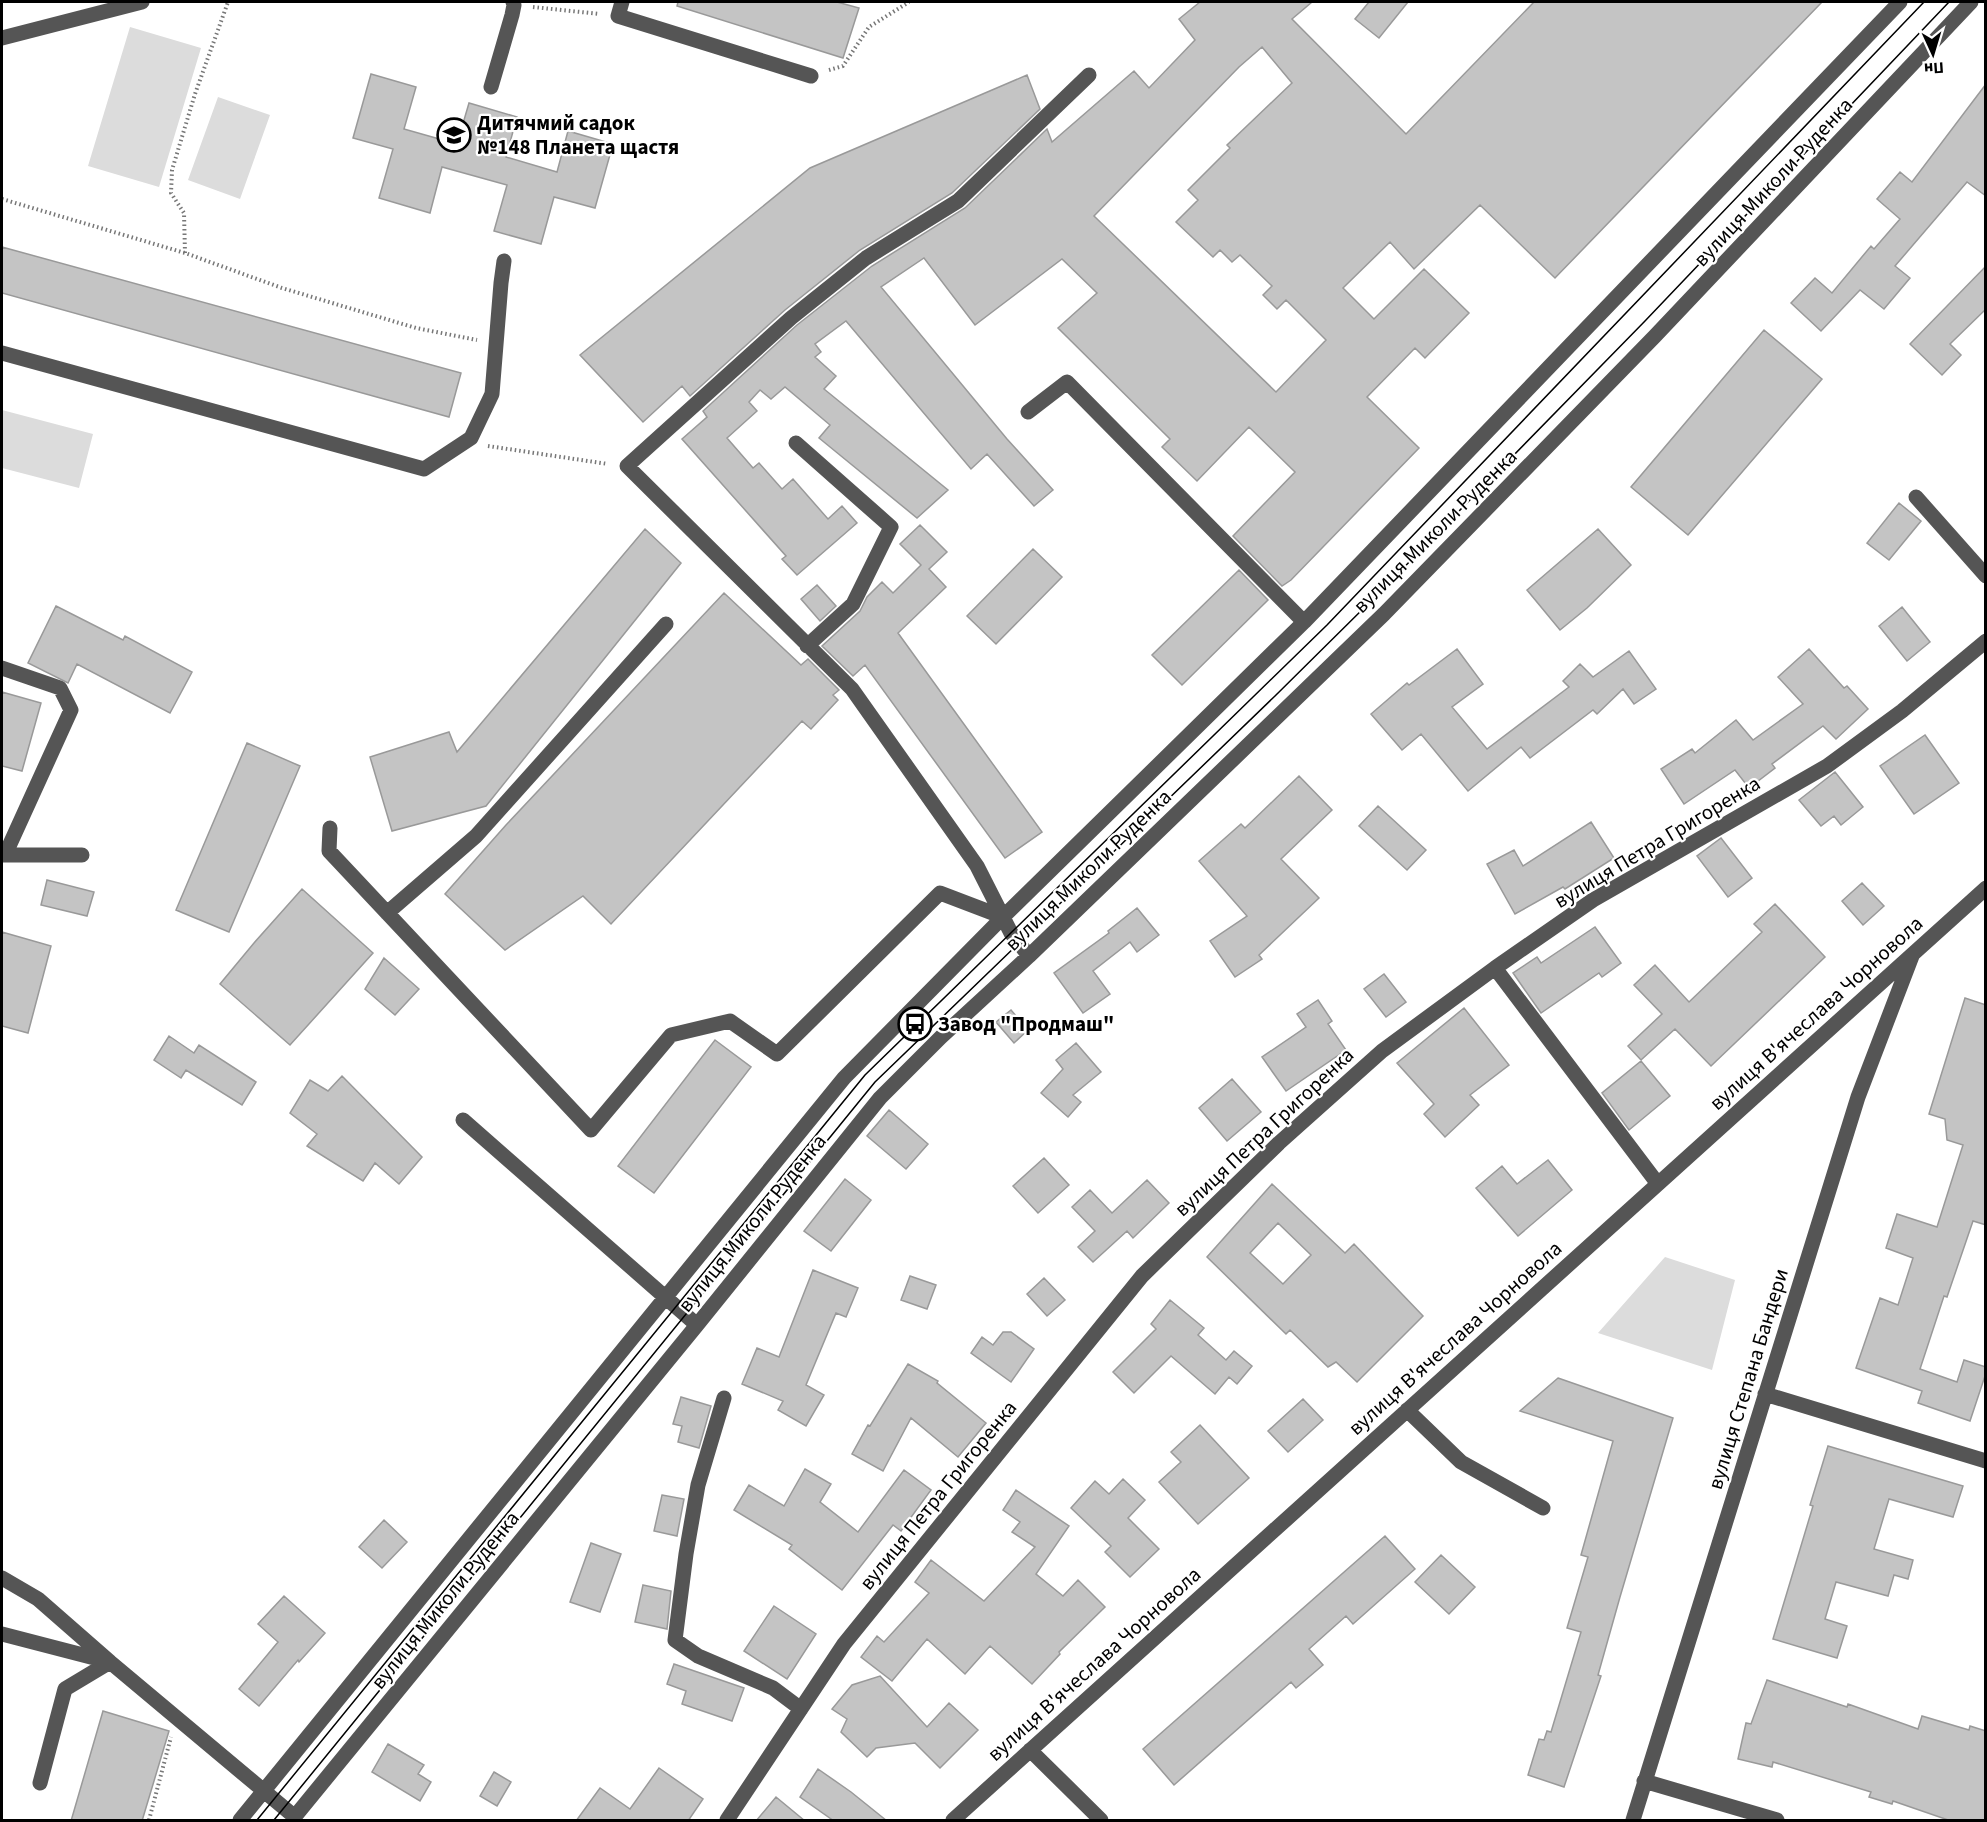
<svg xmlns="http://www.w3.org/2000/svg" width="1987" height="1822" font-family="'Source Sans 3',sans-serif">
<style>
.park{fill:#dcdcdc}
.building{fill:#c4c4c4;stroke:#999;stroke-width:1.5;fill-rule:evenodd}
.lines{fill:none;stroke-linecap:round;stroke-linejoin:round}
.path{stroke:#777;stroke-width:4;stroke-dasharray:1.5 3;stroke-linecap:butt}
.minor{stroke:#555;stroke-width:15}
.tram{stroke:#000;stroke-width:1.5}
.labels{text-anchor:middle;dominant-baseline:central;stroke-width:4.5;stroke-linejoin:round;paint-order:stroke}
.poi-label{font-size:21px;font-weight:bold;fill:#000;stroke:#fff;text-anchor:start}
.street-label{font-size:21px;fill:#000;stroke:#fff}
</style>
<rect width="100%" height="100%" fill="#fff"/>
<path class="park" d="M130,27L201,48L159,187L88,166Z
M218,97L270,115L240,199L188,180Z
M2,410L93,434L79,488L2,468Z
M1665,1257L1735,1280L1712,1370L1598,1333Z"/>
<path class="building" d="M678,2H837L859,8L843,58L677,6Z
M1200,2H1312L1292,19L1406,134L1534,2H1822L1555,278L1480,205L1414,269L1390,242L1343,288L1374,319L1424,269L1469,313L1425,358L1415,348L1367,397L1419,448L1291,580L1282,586L1233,536L1295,472L1249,427L1197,481L1162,447L1170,439L1058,328L1097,293L1062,259L975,325L924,258L881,287L1007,439L1053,490L1034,506L987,454L971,469L846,321L815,344L821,352L815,357L836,376L824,389L948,490L917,518L819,438L830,425L785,387L771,399L760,390L749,402L757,411L727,438L753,468L759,463L782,489L793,479L828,519L842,506L857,523L797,575L782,559L786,556L682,439L707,417L703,411L797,325L872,266L965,208L1047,129L1052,142L1134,71L1149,88L1195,40L1179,19ZM1262,47L1292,83L1227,145L1230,148L1188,190L1198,200L1176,222L1213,257L1220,250L1232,262L1240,255L1272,286L1263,295L1277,309L1286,300L1326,340L1276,392L1094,216L1239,67Z
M1369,2H1408L1379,38L1355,19Z
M371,74L416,87L404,129L457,144L469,103L517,117L506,157L557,172L568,131L613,144L595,208L554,197L541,244L494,231L507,185L442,167L430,213L379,198L393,149L353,138Z
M1027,75L1040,109L952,193L860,250L785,310L690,396L682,386L643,422L580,355L810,168Z
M1986,84V196L1967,182L1895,266L1910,278L1884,309L1860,290L1821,331L1791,303L1815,278L1832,293L1871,246L1874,249L1900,219L1877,199L1900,172L1912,182Z
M2,247L461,373L449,417L2,293Z
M1986,266V309L1950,344L1961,355L1942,375L1910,344Z
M1764,330L1822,379L1688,535L1631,487Z
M1899,503L1921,521L1889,560L1867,543Z
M920,525L947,552L929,569L946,587L898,633L1042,832L1005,858L865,665L853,676L822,646L860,611L867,597L882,582L893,593L921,565L900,544Z
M645,529L681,563L486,806L392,831L370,757L449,732L457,752Z
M1598,529L1631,565L1587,608L1560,630L1527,590Z
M1033,549L1062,577L996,644L967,616Z
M1239,570L1268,600L1182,685L1152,655Z
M817,585L836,606L820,621L801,599Z
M724,593L801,665L808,659L839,690L833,695L838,700L811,729L802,721L611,924L583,896L505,950L445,894L506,825Z
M56,606L123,640L125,636L192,672L170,713L77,664L68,683L28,663Z
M1902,607L1930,642L1907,661L1879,626Z
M1457,649L1483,684L1452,707L1487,749L1569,687L1563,681L1580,664L1593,677L1629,651L1656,689L1634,704L1623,689L1597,714L1593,710L1530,758L1521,747L1468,791L1421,734L1402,750L1371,714L1407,683L1409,685Z
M1809,649L1844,688L1847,686L1868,709L1836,739L1823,726L1772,764L1775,768L1749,788L1735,770L1684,804L1661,769L1692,749L1695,753L1736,720L1753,740L1803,704L1778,677Z
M2,692L41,703L22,771L2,766Z
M1925,735L1959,783L1914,814L1880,766Z
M247,743L300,766L229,932L176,910Z
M1835,772L1863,807L1841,825L1834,816L1821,826L1799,800Z
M1299,776L1332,810L1281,859L1319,898L1259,955L1262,959L1235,977L1210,941L1247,916L1199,861L1241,824L1245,828Z
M1378,806L1426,850L1407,870L1359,826Z
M1591,822L1614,858L1565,889L1563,887L1515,914L1487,864L1514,850L1523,866Z
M1721,838L1752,878L1728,897L1697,856Z
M47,880L94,892L87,916L41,905Z
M1862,883L1884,906L1863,925L1842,901Z
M302,889L373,953L290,1045L220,984L254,943Z
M1775,904L1825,957L1711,1066L1675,1029L1641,1060L1628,1046L1662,1014L1634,985L1655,965L1689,1002L1762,932L1754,924Z
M1137,908L1159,935L1137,952L1130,942L1093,971L1110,994L1083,1013L1054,973L1109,933L1108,931Z
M1595,927L1621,963L1602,977L1599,973L1541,1013L1513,973L1537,957L1541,963Z
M2,932L51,946L28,1033L2,1026Z
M384,958L419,989L395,1015L365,989Z
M1384,974L1406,1002L1386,1017L1364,989Z
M1965,998L1986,1005V1225L1973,1221L1947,1297L1944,1296L1920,1369L1957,1382L1964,1360L1986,1367V1373L1970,1421L1918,1403L1922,1391L1856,1368L1880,1298L1898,1305L1913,1258L1886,1248L1897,1214L1937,1227L1963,1145L1947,1140L1945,1119L1929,1114Z
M1318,1000L1332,1021L1328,1024L1346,1050L1286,1091L1262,1057L1306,1027L1297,1014Z
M1464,1008L1509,1065L1470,1095L1479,1105L1445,1137L1424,1114L1434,1104L1397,1063Z
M1011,1010L1028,1030L1014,1043L996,1022Z
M169,1036L194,1053L199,1045L256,1082L242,1105L186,1070L181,1078L154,1060Z
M715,1040L751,1067L654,1193L618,1166Z
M1076,1043L1101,1072L1073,1095L1081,1102L1068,1117L1041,1093L1063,1069L1056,1060Z
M1641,1061L1670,1096L1629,1130L1602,1093Z
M342,1076L422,1157L399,1184L375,1163L363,1181L307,1146L317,1134L290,1113L310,1080L328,1091Z
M1232,1079L1261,1112L1227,1141L1199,1108Z
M889,1110L928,1144L906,1169L867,1136Z
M1044,1158L1069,1185L1038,1213L1013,1186Z
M1548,1160L1572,1190L1518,1236L1476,1188L1502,1166L1517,1184Z
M845,1179L871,1200L831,1251L804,1231Z
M1147,1180L1169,1203L1133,1238L1127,1231L1093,1262L1078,1247L1095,1231L1072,1207L1090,1190L1112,1213Z
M1272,1184L1345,1253L1354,1244L1423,1316L1357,1382L1336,1362L1328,1367L1290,1330L1286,1334L1207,1257ZM1278,1223L1311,1255L1283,1284L1250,1253Z
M813,1270L858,1288L846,1317L836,1313L806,1385L824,1395L806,1426L778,1410L783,1401L742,1384L757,1348L779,1357Z
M910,1276L936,1285L927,1309L901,1300Z
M1044,1278L1065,1300L1047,1316L1027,1294Z
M1170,1300L1204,1328L1198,1335L1226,1360L1234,1351L1252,1366L1237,1384L1229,1377L1215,1394L1171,1356L1134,1393L1113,1372L1156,1329L1151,1324Z
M1003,1332H1011L1034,1349L1011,1382L971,1353L982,1337L993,1345Z
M908,1364L938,1381L937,1383L986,1423L958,1457L911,1418L883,1471L852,1454L868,1425L870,1426Z
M1558,1378L1673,1418L1620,1597L1598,1675L1601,1676L1564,1787L1528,1775L1539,1739L1544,1740L1547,1731L1551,1732L1581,1632L1567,1628L1588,1557L1581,1555L1613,1441L1520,1411Z
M681,1397L711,1406L699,1448L678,1442L682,1426L673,1424Z
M1303,1399L1323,1420L1288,1452L1268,1431Z
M1200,1425L1249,1478L1198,1524L1159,1482L1181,1462L1171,1452Z
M1828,1446L1963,1486L1953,1517L1889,1499L1874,1549L1913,1560L1908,1579L1894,1575L1888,1596L1836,1582L1825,1619L1847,1626L1837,1658L1773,1639L1813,1506L1810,1505Z
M805,1469L831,1484L820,1502L858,1532L904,1470L931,1490L901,1531L893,1525L842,1590L789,1549L792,1545L734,1510L749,1485L784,1506Z
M1123,1479L1145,1500L1128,1518L1159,1549L1130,1577L1105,1552L1111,1546L1071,1508L1095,1481L1109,1494Z
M1016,1490L1069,1526L1036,1574L1063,1596L1078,1580L1105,1607L1059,1652L1060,1654L1032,1684L990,1646L965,1674L927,1639L892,1681L861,1657L877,1636L884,1642L929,1593L915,1582L931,1560L984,1601L1035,1547L1012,1532L1020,1522L1003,1510Z
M662,1495L684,1499L677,1536L654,1531Z
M384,1520L407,1542L382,1568L359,1547Z
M1385,1536L1415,1569L1353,1624L1346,1616L1309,1649L1323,1665L1296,1688L1291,1682L1174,1785L1143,1749Z
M591,1543L621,1554L600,1612L570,1602Z
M1441,1555L1475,1587L1449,1614L1415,1582Z
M643,1585L671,1591L667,1629L635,1622Z
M284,1596L325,1633L299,1662L298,1660L259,1706L239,1689L278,1642L258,1624Z
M774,1606L816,1634L787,1679L744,1651Z
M674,1664L744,1688L732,1721L682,1704L686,1691L667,1684Z
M880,1676L927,1727L949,1703L978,1730L940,1768L915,1743L876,1748L867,1757L841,1732L847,1719L832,1709L852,1685Z
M1767,1680L1847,1707L1848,1704L1918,1729L1922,1716L1969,1730L1970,1726L1986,1731V1821H1951L1893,1801L1892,1804L1869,1797L1871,1792L1773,1762L1772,1767L1738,1759L1746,1723L1751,1724Z
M103,1711L169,1731L142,1821H71Z
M388,1744L424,1765L418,1774L431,1782L420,1801L372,1772Z
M659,1768L703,1799L688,1821H576L600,1788L630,1809Z
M818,1769L851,1792L887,1821H834L800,1797Z
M494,1772L511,1782L497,1806L480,1796Z
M776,1797L805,1821H756Z"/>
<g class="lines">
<path class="path" d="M533,7L600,14
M829,70L843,66L869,27L909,2
M2,199L185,253L282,288L416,328L477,340
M185,253L184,213L171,193L172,170L195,94L228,2
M488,446L608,464
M149,1820L171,1737"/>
<path class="minor" d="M622,2L618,16L811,76
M2,38L142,2
M491,87L512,15L514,5L513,2
M2,353L424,469L471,438L492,394L501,283L504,261
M1028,412L1067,382L1304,622
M796,443L891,527L853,604L807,646
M1916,497L1986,576
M2,668L60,688L71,710L5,855
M330,828L329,851L591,1130L671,1035L730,1021L777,1054L940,893L1003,917
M2,855H82
M387,913L476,836L666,624
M1029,956L1011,933L977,866L852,689L627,466L791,318L866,258L958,201L1089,75
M1495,968L1658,1184
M463,1120L697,1325
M1765,1394L1986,1461
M724,1398L698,1485L686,1554L675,1640L698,1656L773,1688L801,1709
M1407,1410L1461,1462L1543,1508
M2,1578L38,1599L110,1662L65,1689L40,1783
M2,1634L110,1662L295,1817
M1030,1750L1101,1820
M1644,1781L1777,1820
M240,1820L844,1078L1003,917L1304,622L1900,2
M292,1820L697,1325L880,1098L941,1037L1029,956L1384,614L1655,336L1971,2
M727,1820L844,1644L1142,1276L1279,1143L1382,1051L1495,968L1593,900L1827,766L1902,711L1986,641
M953,1820L1986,888
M1633,1820L1858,1097L1912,956"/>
<path class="tram" d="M257,1820L865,1075L1327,625L1924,2
M274,1820L875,1082L1275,696L1372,600L1645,321L1949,2"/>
</g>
<defs>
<symbol id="school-ring" viewBox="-11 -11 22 22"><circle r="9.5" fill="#fff" stroke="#000" stroke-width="1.5"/><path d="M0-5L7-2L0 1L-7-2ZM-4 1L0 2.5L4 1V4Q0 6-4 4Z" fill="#000"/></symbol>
<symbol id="bus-ring" viewBox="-11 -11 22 22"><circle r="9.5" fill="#fff" stroke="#000" stroke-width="1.5"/><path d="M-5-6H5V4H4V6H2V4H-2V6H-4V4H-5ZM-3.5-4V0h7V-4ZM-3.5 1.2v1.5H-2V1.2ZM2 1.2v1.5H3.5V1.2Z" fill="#000"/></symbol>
</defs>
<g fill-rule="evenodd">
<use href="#school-ring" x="435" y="116" width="38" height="38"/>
<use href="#bus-ring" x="896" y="1005" width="38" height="38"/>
</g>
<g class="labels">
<g class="poi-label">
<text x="477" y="123">Дитячмий садок<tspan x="477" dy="24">№148 Планета щастя</tspan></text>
<text x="938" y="1024">Завод "Продмаш"</text>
</g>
<g class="street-label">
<text transform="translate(1773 182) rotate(-47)">вулиця Миколи Руденка</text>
<text transform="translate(1435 531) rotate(-45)">вулиця Миколи Руденка</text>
<text transform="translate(1657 842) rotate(-31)">вулиця Петра Григоренка</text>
<text transform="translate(1088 870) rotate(-44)">вулиця Миколи Руденка</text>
<text transform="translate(1816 1013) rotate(-42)">вулиця В'ячеслава Чорновола</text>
<text transform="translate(1264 1132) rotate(-43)">вулиця Петра Григоренка</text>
<text transform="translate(752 1223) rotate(-51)">вулиця Миколи Руденка</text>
<text transform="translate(1455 1338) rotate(-42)">вулиця В'ячеслава Чорновола</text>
<text transform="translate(1748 1379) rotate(-73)">вулиця Степана Бандери</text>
<text transform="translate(938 1495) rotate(-51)">вулиця Петра Григоренка</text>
<text transform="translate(445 1600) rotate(-51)">вулиця Миколи Руденка</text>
<text transform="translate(1094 1664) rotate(-42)">вулиця В'ячеслава Чорновола</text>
</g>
</g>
<rect width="1987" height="1822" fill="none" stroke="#000000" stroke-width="6"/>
<g transform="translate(1933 54) rotate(176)" stroke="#ffffff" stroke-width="4.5" paint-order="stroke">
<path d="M0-4.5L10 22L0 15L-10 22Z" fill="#000000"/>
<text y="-9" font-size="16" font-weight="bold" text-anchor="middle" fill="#000000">Пн</text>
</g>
</svg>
